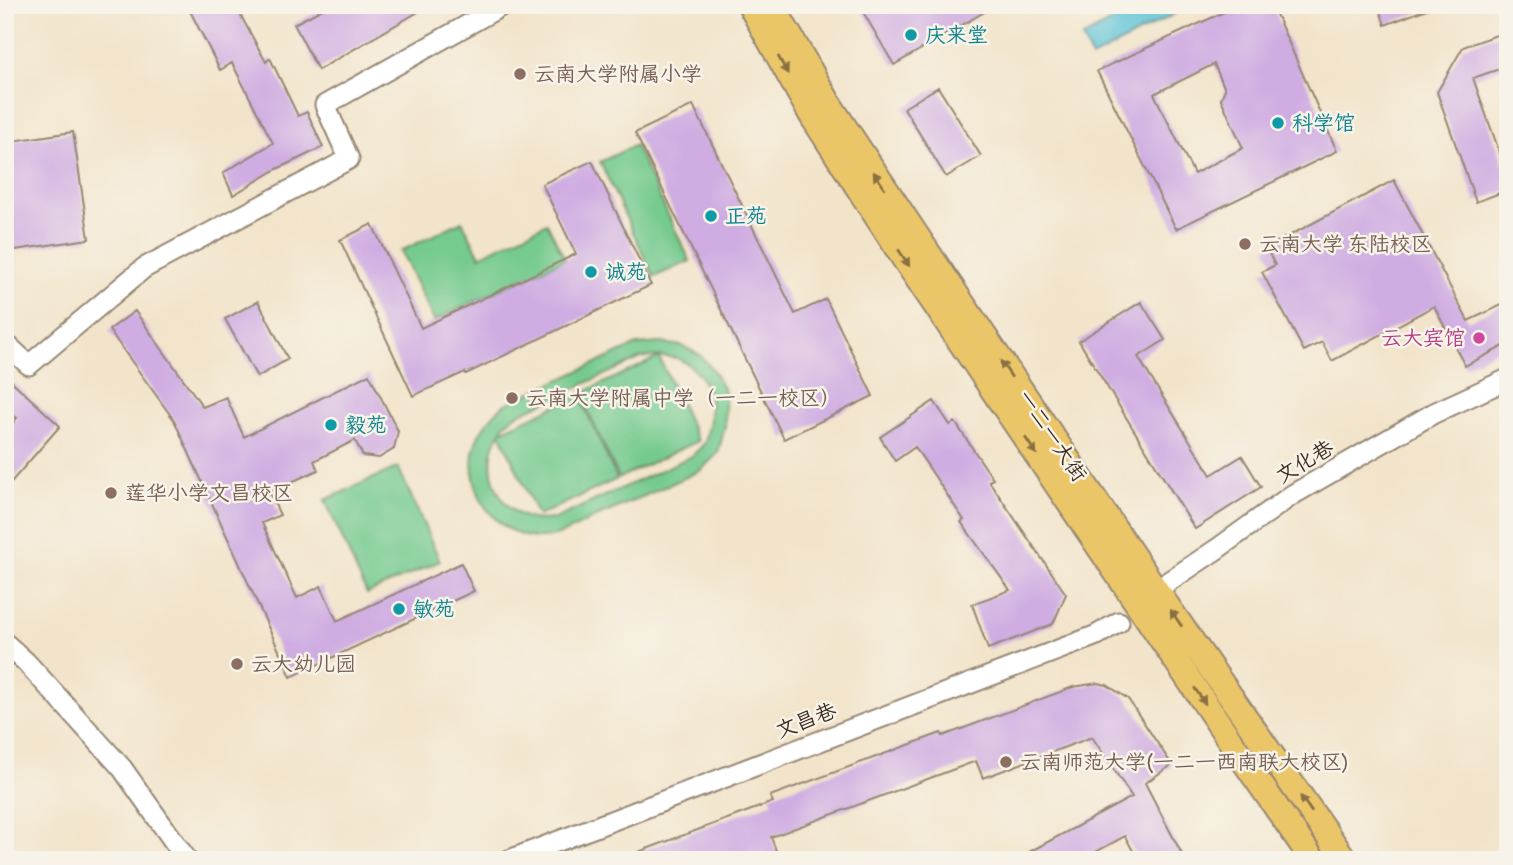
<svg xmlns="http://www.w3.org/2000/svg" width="1513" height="865" font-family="Pangolin,'LXGW WenKai TC',sans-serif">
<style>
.green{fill:#75ca8e;stroke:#587a56;stroke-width:2;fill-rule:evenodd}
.water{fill:#5ac3d6;stroke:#4a767a;stroke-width:2}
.building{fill:#cface2;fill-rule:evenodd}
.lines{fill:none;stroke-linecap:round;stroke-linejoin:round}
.minor-casing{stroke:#968774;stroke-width:23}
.major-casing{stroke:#968774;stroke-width:28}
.minor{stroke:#fff;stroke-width:19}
.major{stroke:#ebc669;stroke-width:24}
.oneway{fill:#8a7040}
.culture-dot{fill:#0f9aa8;stroke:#f7f3e8;stroke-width:2.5}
.education-dot{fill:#8d6e63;stroke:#f7f3e8;stroke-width:2.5}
.hotel-dot{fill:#d1479c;stroke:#f7f3e8;stroke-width:2.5}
.labels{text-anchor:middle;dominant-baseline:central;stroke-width:5;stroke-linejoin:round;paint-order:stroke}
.culture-label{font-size:21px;fill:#0d838f;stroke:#f7f3e8;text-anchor:start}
.education-label{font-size:21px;fill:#785e54;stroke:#f7f3e8;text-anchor:start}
.hotel-label{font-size:21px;fill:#b23c85;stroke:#f7f3e8;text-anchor:end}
.street-label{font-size:21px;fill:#3b2a1e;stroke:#f7f3e8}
</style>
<rect width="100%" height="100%" fill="#f7f3e8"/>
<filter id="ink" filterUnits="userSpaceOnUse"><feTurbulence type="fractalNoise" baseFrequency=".0143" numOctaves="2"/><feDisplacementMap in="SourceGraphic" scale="14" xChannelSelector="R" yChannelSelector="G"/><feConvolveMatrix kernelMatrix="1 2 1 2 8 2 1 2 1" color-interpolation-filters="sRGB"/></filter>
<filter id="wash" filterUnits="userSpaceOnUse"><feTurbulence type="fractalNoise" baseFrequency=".00686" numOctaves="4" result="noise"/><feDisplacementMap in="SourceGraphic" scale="28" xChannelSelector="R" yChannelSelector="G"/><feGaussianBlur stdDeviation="1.57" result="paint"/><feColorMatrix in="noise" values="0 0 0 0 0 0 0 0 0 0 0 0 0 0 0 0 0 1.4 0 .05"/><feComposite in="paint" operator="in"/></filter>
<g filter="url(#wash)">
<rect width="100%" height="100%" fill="#f2e4ca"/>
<path class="green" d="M635,145L690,261L654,277L600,162Z
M462,221L480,256L547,223L565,259L434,321L401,251Z
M660,343L682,346L700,355L713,370L725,392V426L718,453L701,470C667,486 633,501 598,516C585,522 569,532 555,536C515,546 481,515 474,478C467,447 482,423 505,404L637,345ZM659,356L677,358L690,365L700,376L710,394V421L705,443L692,456L555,519C548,519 539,521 532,519C496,512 480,462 500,433L538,516L617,479L579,395L501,431L505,424L516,415L641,358Z
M659,357L698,441L619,478L580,394Z
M398,467L440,561L367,594L325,500Z"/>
<path class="water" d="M1142,5H1191L1092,58L1082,38Z"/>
<g id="blocks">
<path class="building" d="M187,5H235L266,62L270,58L298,116L307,112L323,147L277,169L233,195L223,173L273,143L232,63L220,70Z
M330,5H430L318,70L294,24Z
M859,5H996L894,65Z
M1239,5H1272L1337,151L1176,229L1097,71ZM1214,64L1225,89L1221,99L1243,148L1194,174L1154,94Z
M1378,5H1432V7L1385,25Z
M1508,31V66L1473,78L1508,176V190L1476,202L1437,92L1463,47Z
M938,87L981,156L946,177L904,108Z
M693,105L795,314L826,299L873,396L784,439L635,133Z
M73,132L89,239L8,251L5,230V142Z
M592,161L651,285L466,374L465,372L413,396L340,240L372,224L421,328L576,254L542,184Z
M1394,180L1468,321L1508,302V344L1465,366L1434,306L1332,361L1322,342L1304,351L1262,272L1275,265L1266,248Z
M258,301L288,359L257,377L225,319Z
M1141,302L1165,340L1138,357L1211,475L1242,456L1261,487L1195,529L1079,341Z
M135,311L203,407L226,397L244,437L369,374L398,431L394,449L379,458L363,456L355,440L314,461L318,470L269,492L280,515L262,523L297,598L321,586L337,621L461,563L474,591L291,677L174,420L109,330Z
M5,375L60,426L5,489V432L17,418L5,409Z
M934,401L950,425L955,422L993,479L989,481L1066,594L1053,624L988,649L972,604L1010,590L961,522L964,520L915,447L895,461L880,437Z
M1098,683L1107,685L1128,699L1172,765L1145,783L1185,860H1138L1125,836L1081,860H1014L1132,797L1092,737L983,778L976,761L771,837L777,853L758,860H623L622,858L773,802L770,796L941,733L943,736L1073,687Z"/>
</g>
</g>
<g filter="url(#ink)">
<use href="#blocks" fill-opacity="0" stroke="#968774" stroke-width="2"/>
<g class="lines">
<defs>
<path id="minor" d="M5,343L29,365L144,268L349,159L325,105L503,5
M1144,598L1217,549L1292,495L1434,413L1508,379
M5,643L26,662L122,768L187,860
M509,860L1097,635L1119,622"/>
<path id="major" d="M750,5L812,116L905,260L1244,761L1313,860
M772,5L831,107L922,244L1156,590L1345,860"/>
</defs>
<use href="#minor" class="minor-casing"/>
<use href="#major" class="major-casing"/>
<use href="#minor" class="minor"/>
<use href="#major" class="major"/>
</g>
<defs><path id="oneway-solid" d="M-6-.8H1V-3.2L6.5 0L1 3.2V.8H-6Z" transform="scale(1.75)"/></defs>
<g class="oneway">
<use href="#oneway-solid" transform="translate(783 65) rotate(61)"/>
<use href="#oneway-solid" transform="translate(879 180) rotate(-124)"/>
<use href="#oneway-solid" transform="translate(904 258) rotate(57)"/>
<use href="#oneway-solid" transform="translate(1006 369) rotate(-124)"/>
<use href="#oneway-solid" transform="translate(1031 446) rotate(56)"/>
<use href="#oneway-solid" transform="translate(1176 618) rotate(-125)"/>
<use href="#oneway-solid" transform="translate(1200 696) rotate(56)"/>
<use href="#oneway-solid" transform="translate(1306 804) rotate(-125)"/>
</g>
</g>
<g class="culture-dot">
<circle cx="911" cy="35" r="7"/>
<circle cx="1278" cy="123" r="7"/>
<circle cx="711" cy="216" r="7"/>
<circle cx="591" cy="272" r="7"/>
<circle cx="331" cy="425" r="7"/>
<circle cx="399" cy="609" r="7"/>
</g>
<g class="education-dot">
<circle cx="520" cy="74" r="7"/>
<circle cx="1245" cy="244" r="7"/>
<circle cx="512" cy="398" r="7"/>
<circle cx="111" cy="493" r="7"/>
<circle cx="237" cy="664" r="7"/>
<circle cx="1006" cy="762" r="7"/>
</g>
<circle class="hotel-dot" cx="1479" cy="338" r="7"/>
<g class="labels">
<g class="culture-label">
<text x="925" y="35">庆来堂</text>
<text x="1292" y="123">科学馆</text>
<text x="725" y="216">正苑</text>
<text x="605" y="272">诚苑</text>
<text x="345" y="425">毅苑</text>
<text x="413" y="609">敏苑</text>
</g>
<g class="education-label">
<text x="534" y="74">云南大学附属小学</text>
<text x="1259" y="244">云南大学 东陆校区</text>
<text x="526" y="398">云南大学附属中学（一二一校区）</text>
<text x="125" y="493">莲华小学文昌校区</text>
<text x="251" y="664">云大幼儿园</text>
<text x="1020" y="762">云南师范大学(一二一西南联大校区)</text>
</g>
<g class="hotel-label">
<text x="1465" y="338">云大宾馆</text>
</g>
<g class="street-label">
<text transform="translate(1052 436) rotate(56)">一二一大街</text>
<text transform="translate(1305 462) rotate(-31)">文化巷</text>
<text transform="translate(806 721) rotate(-21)">文昌巷</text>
</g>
</g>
<rect width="1513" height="865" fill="none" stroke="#f7f3e8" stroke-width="28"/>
</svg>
